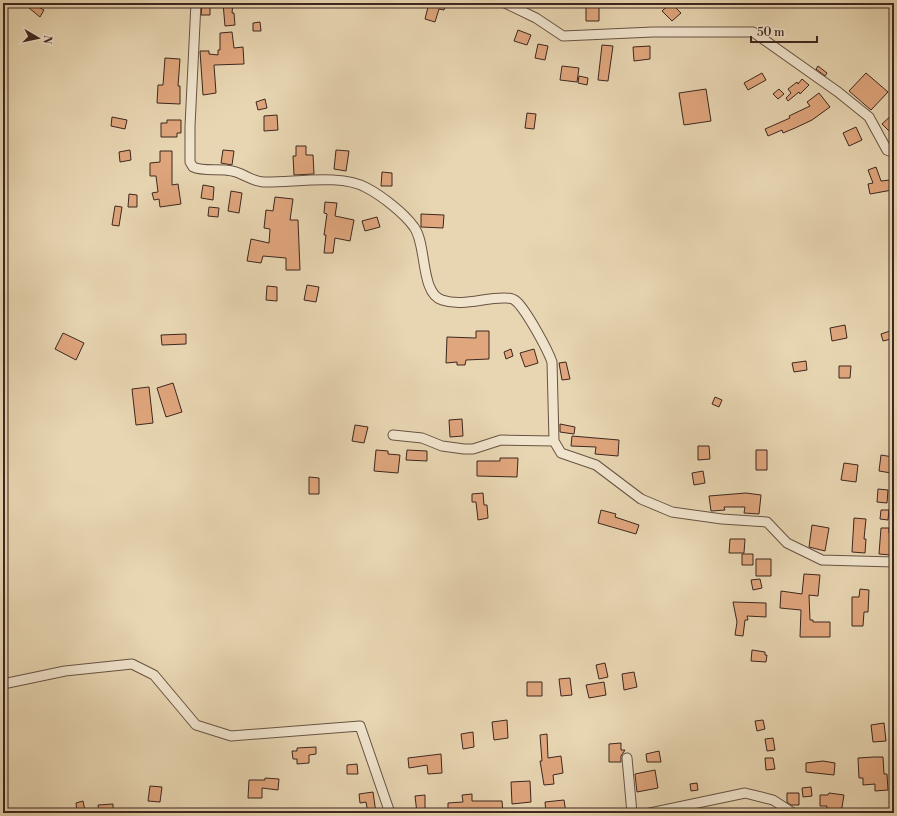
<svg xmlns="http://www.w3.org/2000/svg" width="897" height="816" font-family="'Libre Bodoni',serif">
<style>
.building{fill:#e0a67d;stroke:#3d271f}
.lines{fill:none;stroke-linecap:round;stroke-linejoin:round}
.minor-casing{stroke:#685344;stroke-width:11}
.minor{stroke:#f0e4cd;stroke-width:9}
</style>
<rect width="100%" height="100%" fill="#e8d6b2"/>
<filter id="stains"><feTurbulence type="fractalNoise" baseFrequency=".005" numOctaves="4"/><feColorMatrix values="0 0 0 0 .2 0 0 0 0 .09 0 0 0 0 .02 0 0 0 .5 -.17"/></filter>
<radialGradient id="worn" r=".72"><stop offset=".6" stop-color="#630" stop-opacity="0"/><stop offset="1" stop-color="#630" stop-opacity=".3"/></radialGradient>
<path class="building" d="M23,3H31L44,10L40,17Z
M223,3H233L232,13H234L235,25L225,26Z
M424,3H446L444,10L439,9L435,22L425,19L428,7L424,6Z
M671,3L681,13L672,21L662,11Z
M586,4H599V21H586Z
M202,5H210V15H201Z
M260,22L261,31H253V23Z
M518,30L531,35L527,45L514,41Z
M232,32L234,48L243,47L244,64L214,65L216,93L203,95L200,51H209V54L218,55V50H220V33Z
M538,44L548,46L545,60L535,58Z
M602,45L613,46L608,81L598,80Z
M650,46V59L634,61L633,47Z
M165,58L180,59L178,86H180V104L157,103L158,85H163Z
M562,66L579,68L577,82L560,80Z
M818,66L827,73L825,76L816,69Z
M762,73L766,80L748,90L744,83Z
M866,73L888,92L871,110L849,91Z
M579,76L588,78L587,85L578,83Z
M802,79L809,85L800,94L799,92L788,101L786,98L791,93L788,89L797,82L798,84Z
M706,89L711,121L684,125L679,93Z
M779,89L784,94L778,99L773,94Z
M819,93L830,107L812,120L795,128L783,133L782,130L768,136L765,129L790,118L789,116L810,106L807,102Z
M265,99L267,108L258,110L256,102Z
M527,113L536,114L534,129L525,128Z
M894,113V128L890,132L882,124Z
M277,115L278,130L264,131V116Z
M112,117L127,120L125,129L111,126Z
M167,120H181V133H177V137H161V123H167Z
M856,127L862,140L849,146L843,133Z
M296,146H306V155H313L314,174L294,175L293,156H296Z
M130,150L131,160L120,162L119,152Z
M223,150L234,151L232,165L221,163Z
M336,150L349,151L346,171L334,169Z
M160,151H172V185L178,184L181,204L160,207L159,199L154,200L152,193L158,192L156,176H150V163L160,162Z
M876,167L881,181L890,180L892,190L870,194L868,184L873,183L868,170Z
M382,172L392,173V186H381Z
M203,185L214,187L213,200L201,198Z
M231,191L242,193L239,213L228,211Z
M129,194L137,195V207H128Z
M275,197L293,199L290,220H298L300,270H286V258L263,256L261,263L247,261L251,239L269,243L270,229L264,228L266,210L273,211Z
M325,202L337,203L335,216L354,220L350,241L335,238L333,253H324L326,235H324L327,214L324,213Z
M115,206L122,207L119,226L112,225Z
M209,207L219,208L218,217L208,216Z
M421,214L444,215L443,228L421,227Z
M377,217L380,227L365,231L362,221Z
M307,285L319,287L316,302L304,300Z
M267,286L277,287V301L266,300Z
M845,325L847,338L832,341L830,328Z
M476,331H489V359L466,360L465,365H457V362L446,363L447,337L476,338Z
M890,331L891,339L883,341L881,334Z
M63,333L84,343L76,360L55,349Z
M186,334V344L162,345L161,335Z
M511,349L513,356L506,359L504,352Z
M534,349L538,363L525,367L520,353Z
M806,361L807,370L794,372L792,363Z
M566,362L570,379L562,380L559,363Z
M839,366H851L850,378H839Z
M173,383L182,412L166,417L157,388Z
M149,387L153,423L136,425L132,389Z
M715,397L722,400L719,407L712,404Z
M462,419L463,436L450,437L449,420Z
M560,424L575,427L574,434L560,432Z
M355,425L368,427L364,443L352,441Z
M572,436L619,440L618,456L595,454L596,447L571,446Z
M698,446H709L710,459L698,460Z
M376,450L388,451V454L400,455L398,473L374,471Z
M407,450L427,451V461L406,460Z
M756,450H767V470H756Z
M881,455L893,457L891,473L879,471Z
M500,458H518L517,477L477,476V461H500Z
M844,463L858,465L856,482L841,480Z
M703,471L705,483L694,485L692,473Z
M309,477L319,478V494H309Z
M878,489L888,490L887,503L877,502Z
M483,493L484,505H487L488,518L478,520L476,502H472V494Z
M746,493L761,495L759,514L744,513L745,507H724L725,510L711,511L709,496Z
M601,510L616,514L615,517L639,525L636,534L598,523Z
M881,510H889L888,520L880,519Z
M854,518L866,519L864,539H866L865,553L852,552Z
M812,525L829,528L825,551L809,547Z
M881,528H889V533H893L891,555L879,554Z
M730,539H745L744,553H729Z
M742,554H753V565H742Z
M756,559H771V576H756Z
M804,574L820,575L818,596L809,595L810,620H813V622H830V637H800L801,610L780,608L781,591L802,594Z
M760,579L762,588L753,590L751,580Z
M860,589L869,590L868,612H864L863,626H852V597H859Z
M733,602L766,603V617L747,616L748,620H745L743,636L735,635L737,622Z
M752,650L765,652V655H767L766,662L751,661Z
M605,663L608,677L599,679L596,665Z
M634,672L637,687L624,690L622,674Z
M570,678L572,695L561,696L559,679Z
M527,682H542V696H527Z
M604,682L606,695L589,698L586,685Z
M507,720L508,738L494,740L492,722Z
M763,720L765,729L757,731L755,721Z
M884,723L886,741L873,742L871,725Z
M473,732L474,747L463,749L461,734Z
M547,734L548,758L561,756L563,773L553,775L554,784L544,785L540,761H542L540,735Z
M773,738L775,750L767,751L765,739Z
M621,743V750H625L621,756V762H609V744Z
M316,747V754L309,755V763L297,764V759H293L292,751H297V748Z
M659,751L661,762H647L646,754Z
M441,754L442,773L428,774L427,765L409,768L408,758Z
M874,757H883L884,774H887L888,790L875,791V784L863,785V778H859L858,758Z
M765,758H773L775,769L766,770Z
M823,761L835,763L834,775L806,772V763Z
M357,764L358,774H347V765Z
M655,770L658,788L637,792L635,774Z
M265,778L279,779L278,790L262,788V798H248L249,780H265Z
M530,781L531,802L512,804L511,782Z
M697,783L698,790L691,791L690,784Z
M150,786L162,787L160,802L148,801Z
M811,787L812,796L803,797L802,788Z
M373,792L376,813H368L366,802L360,803L359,794Z
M787,793H799V805H791L787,802Z
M829,793L844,795L841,813H826L827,806H820V795H828Z
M472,794V801H502L503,813H448V803L463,802L462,795Z
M425,795V813H417L415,796Z
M564,800L566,813H546L545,802Z
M83,801L85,811L77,812L76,803Z
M113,804V813H99L98,805Z"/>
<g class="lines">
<defs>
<path id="minor" d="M196,3L190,126V162L193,167C204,172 219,168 232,171C243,173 251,181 263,182C293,183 341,173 367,188C382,196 404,213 414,227C427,244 420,293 442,300C463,307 485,297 506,298C510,298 514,299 517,302C527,312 547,348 552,362L554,441
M505,3L536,18L563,36L653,32H753L838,92L869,117L887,150L894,153
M393,435L422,438L442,446L464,449H473L501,440L554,441L561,453L596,465L641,499L672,512L722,519L767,522L787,543L822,560L894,562
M3,684L65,671L132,664L154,675L196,725L231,736L360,726L390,813
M627,758L632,813
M650,813L745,793L773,800L793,813"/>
</defs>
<use href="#minor" class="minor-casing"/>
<use href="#minor" class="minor"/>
</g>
<rect width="897" height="816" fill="none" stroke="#e8d6b2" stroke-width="16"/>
<rect x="4" y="4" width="889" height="808" fill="none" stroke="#3d271f" stroke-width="2"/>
<rect x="8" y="8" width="881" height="800" fill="none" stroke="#3d271f"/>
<g transform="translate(38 38) rotate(99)" stroke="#f0e4cd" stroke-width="3" paint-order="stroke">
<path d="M0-3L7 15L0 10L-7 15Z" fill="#3d271f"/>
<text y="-6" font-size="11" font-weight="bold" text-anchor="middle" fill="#3d271f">N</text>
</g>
<path d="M751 36v6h66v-6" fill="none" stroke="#3d271f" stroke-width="2"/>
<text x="757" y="36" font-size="12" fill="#3d271f" stroke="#f0e4cd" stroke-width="3" paint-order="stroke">50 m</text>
<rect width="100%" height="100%" filter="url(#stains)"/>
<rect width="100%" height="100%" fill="url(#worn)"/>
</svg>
